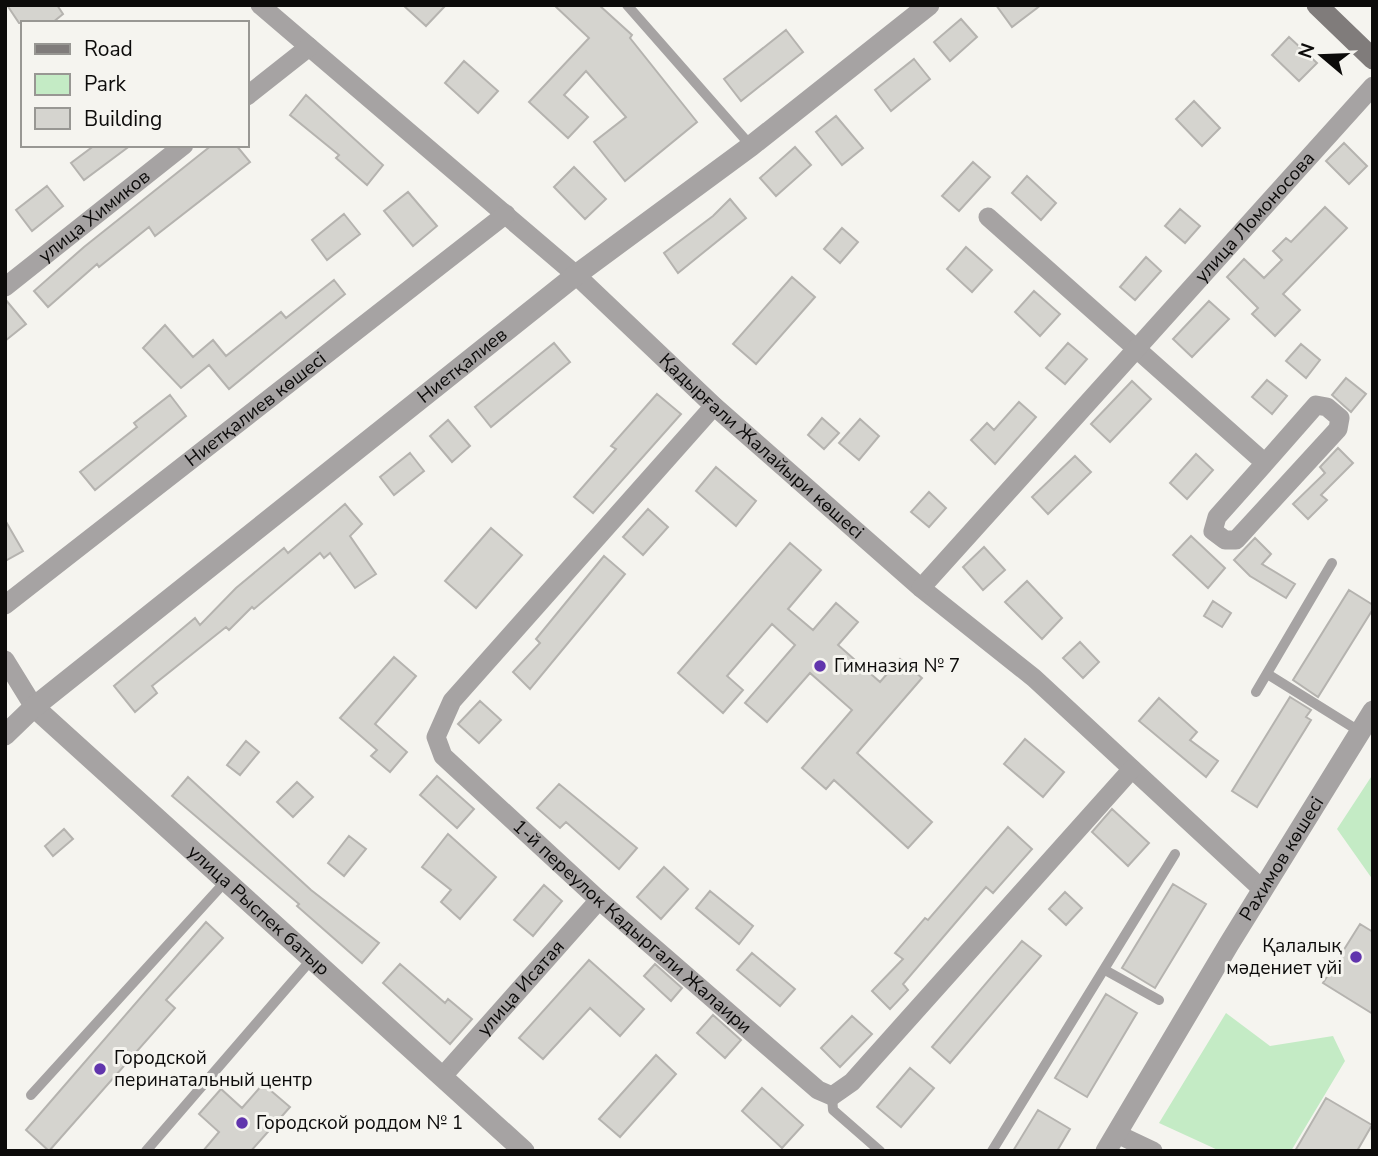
<svg xmlns="http://www.w3.org/2000/svg" width="1378" height="1156" font-family="'Nunito Sans',sans-serif">
<style>
.green{fill:#c4ebc5}
.building{fill:#d5d4cf;stroke:#b5b3af;stroke-width:2}
.lines{fill:none;stroke-linecap:round;stroke-linejoin:round}
.service{stroke:#a6a3a3;stroke-width:10}
.minor{stroke:#a6a3a3;stroke-width:19}
.tertiary{stroke:#a6a3a3;stroke-width:21}
.secondary{stroke:#807c7b;stroke-width:21}
.poi-dot{fill:#6135ad;stroke:#f5f4ef;stroke-width:2.5}
.labels{text-anchor:middle;dominant-baseline:central;stroke-width:6;stroke-linejoin:round;paint-order:stroke}
.street-label{font-size:19px;fill:#0c0b0a;stroke:#f5f4ef}
.poi-label{font-size:19px;fill:#0c0b0a;stroke:#f5f4ef;text-anchor:start}
</style>
<rect width="100%" height="100%" fill="#f5f4ef"/>
<path class="green" d="M1373,774V880L1337,829Z
M1226,1013L1270,1046L1333,1036L1345,1061L1291,1151H1220L1159,1123Z"/>
<path class="building" d="M7,5H57L63,14L52,23H19Z
M403,5H446L426,26Z
M554,5H599L632,35L630,38L697,122L625,181L594,142L626,117L586,71L564,95L588,117L568,138L529,102L589,38Z
M996,5H1041L1012,27Z
M961,19L977,37L950,61L934,42Z
M786,30L803,52L741,101L724,79Z
M1289,37L1317,63L1299,81L1272,55Z
M914,59L930,79L891,111L875,90Z
M464,61L498,91L478,113L445,83Z
M306,95L383,165L367,185L336,158L339,155L290,115Z
M1194,101L1220,128L1202,146L1176,119Z
M836,116L863,148L842,165L816,132Z
M1344,143L1367,166L1349,184L1326,161Z
M95,145H131L84,180L71,163Z
M212,145H236L250,162L155,236L149,227L99,267L97,264L48,307L34,291L84,247Z
M795,147L811,165L776,196L760,178Z
M973,162L990,177L959,211L942,196Z
M574,167L606,199L585,219L554,187Z
M1027,176L1056,203L1041,220L1012,193Z
M47,186L63,206L32,231L16,210Z
M408,192L437,226L413,246L384,211Z
M730,199L746,218L678,273L664,253L713,216Z
M1325,207L1347,228L1283,294L1300,310L1275,336L1252,314L1258,308L1227,277L1244,259L1264,278L1282,260L1273,251L1286,238L1291,242Z
M1180,209L1200,226L1185,243L1165,226Z
M344,214L360,234L327,260L312,240Z
M842,228L858,242L840,263L824,249Z
M966,247L992,270L972,292L947,269Z
M1146,257L1161,271L1135,300L1120,287Z
M792,277L815,297L756,364L733,344Z
M334,280L345,294L229,389L209,365L181,388L143,348L165,325L193,357L213,340L226,356L281,312L286,318Z
M1034,291L1060,314L1040,336L1015,312Z
M5,299L26,324L5,341Z
M1209,301L1229,319L1192,357L1173,339Z
M554,343L570,362L491,427L475,407Z
M1068,343L1087,359L1065,384L1046,368Z
M1301,344L1320,360L1306,378L1286,361Z
M1346,378L1366,394L1351,412L1332,395Z
M1267,380L1287,396L1272,414L1252,397Z
M1132,381L1151,399L1110,442L1091,424Z
M657,394L681,414L593,513L574,497L616,449L611,446Z
M170,395L186,416L95,490L80,472L137,427L134,423Z
M1019,402L1036,417L995,464L971,440L987,423L994,430Z
M822,418L839,433L824,449L808,435Z
M860,419L879,436L859,460L839,443Z
M448,420L470,446L452,462L430,436Z
M1338,448L1353,463L1321,495L1327,500L1308,519L1293,504L1325,473L1320,467Z
M410,453L424,471L394,495L380,477Z
M1196,454L1213,470L1187,499L1170,483Z
M1075,456L1091,472L1048,514L1032,497Z
M716,467L756,501L736,526L696,491Z
M929,492L946,508L929,527L911,512Z
M345,504L362,524L350,536L376,574L355,588L330,553L324,558L320,553L254,609L252,607L229,630L226,627L152,686L157,693L135,712L114,686L195,618L200,625L236,588L284,548L288,553Z
M648,509L668,527L643,555L623,537Z
M5,520L23,551L5,561Z
M491,528L522,555L476,608L445,581Z
M1191,536L1225,568L1208,588L1173,555Z
M1255,538L1271,554L1262,564L1295,584L1286,598L1250,576L1234,560Z
M790,543L821,570L788,609L813,630L836,603L858,622L838,645L880,682L900,659L922,678L857,753L932,822L908,848L834,780L826,789L802,768L852,710L810,673L767,722L745,703L795,645L772,624L727,676L743,690L723,713L678,673Z
M984,547L1005,570L983,590L963,567Z
M604,556L625,574L530,689L513,672L540,643L536,639Z
M1027,581L1062,618L1042,639L1005,602Z
M1349,590L1373,605V609L1318,697L1293,680Z
M1213,601L1231,613L1222,627L1204,616Z
M1080,642L1099,662L1083,678L1063,658Z
M394,657L416,676L375,724L407,752L390,772L371,756L377,750L340,718Z
M1290,697L1311,710L1306,717L1311,720L1257,807L1232,791Z
M1159,698L1197,732L1190,740L1218,761L1206,777L1139,721Z
M480,701L501,720L479,743L458,724Z
M1025,739L1064,772L1043,797L1004,764Z
M246,741L259,752L240,775L227,765Z
M437,776L474,809L457,828L420,795Z
M188,777L311,890L379,943L362,963L297,906L299,904L172,796Z
M297,782L313,797L293,817L277,802Z
M559,784L637,848L619,869L566,822L560,828L537,808Z
M1112,809L1149,843L1128,866L1092,832Z
M1008,827L1032,849L993,893L986,887L903,984L908,990L890,1009L872,991L903,959L895,953L925,918L928,920Z
M64,829L73,839L53,856L45,846Z
M448,834L496,877L460,919L441,902L451,890L422,867Z
M349,836L366,849L344,876L328,863Z
M664,867L688,889L661,919L637,897Z
M1173,884L1206,904L1155,988L1122,968Z
M544,885L562,901L533,936L514,920Z
M710,891L753,926L739,944L696,908Z
M1065,892L1082,908L1066,925L1049,909Z
M206,922L223,938L166,1000L175,1008L49,1151L26,1130Z
M1360,924L1373,932V1014L1323,983Z
M1022,941L1041,956L950,1063L932,1047Z
M752,953L795,989L780,1006L737,970Z
M589,960L644,1009L620,1036L590,1008L543,1059L519,1038Z
M400,964L445,1003L448,999L472,1019L450,1044L383,983Z
M655,964L682,988L671,1001L644,976Z
M1106,994L1137,1013L1087,1097L1055,1078Z
M713,1015L741,1040L725,1058L697,1033Z
M852,1016L872,1034L840,1067L821,1048Z
M656,1055L676,1074L620,1137L599,1119Z
M910,1068L934,1088L901,1127L877,1107Z
M263,1084L290,1107L251,1151H203L219,1132L199,1114L221,1089L242,1108Z
M762,1088L803,1125L782,1148L742,1111Z
M1326,1098L1372,1125L1357,1151H1295Z
M1038,1110L1070,1129L1057,1151H1013Z"/>
<g class="lines">
<path class="service" d="M627,5L751,146
M1269,675L1359,731
M1256,692L1332,563
M1105,970L1159,1000
M31,1095L225,882
M832,1096L833,1110L880,1151
M146,1151L311,960
M992,1151L1175,854"/>
<g class="minor">
<path id="s1" d="M260,5L576,275L714,406L921,588L1034,678L1263,890"/>
<path d="M247,96L309,47"/>
<path d="M988,217L1265,463L1217,517L1213,531L1225,540H1236L1338,429L1340,418L1327,407L1316,405L1265,463"/>
<path id="s2" d="M5,287L184,145"/>
<path id="s3" d="M714,406L452,701L436,737L443,756L599,900L818,1090L832,1096L852,1082L1132,769"/>
<path id="s4" d="M921,588L1373,86"/>
<path id="s5" d="M5,605L506,214"/>
<path d="M5,660L34,707"/>
<path id="s6" d="M442,1077L599,900"/>
<path d="M1117,1134L1153,1151"/>
</g>
<g class="tertiary">
<path id="s7" d="M34,707L524,1151"/>
<path id="s8" d="M5,735L34,707L576,275L751,146L929,5"/>
<path id="s9" d="M1106,1151L1229,944L1373,711"/>
</g>
<path class="secondary" d="M1317,5L1373,59"/>
</g>
<g class="poi-dot">
<circle cx="820" cy="666" r="7"/>
<circle cx="1356" cy="957" r="7"/>
<circle cx="100" cy="1069" r="7"/>
<circle cx="242" cy="1123" r="7"/>
</g>
<g class="labels">
<g class="street-label">
<text stroke="none"><textPath href="#s2" startOffset="114">улица Химиков</textPath></text>
<text stroke="none"><textPath href="#s4" startOffset="499">улица Ломоносова</textPath></text>
<text stroke="none"><textPath href="#s8" startOffset="588">Ниетқалиев</textPath></text>
<text stroke="none"><textPath href="#s5" startOffset="318">Ниетқалиев көшесі</textPath></text>
<text stroke="none"><textPath href="#s1" startOffset="668">Қадырғали Жалайыри көшесі</textPath></text>
<text stroke="none"><textPath href="#s9" startOffset="341">Рахимов көшесі</textPath></text>
<text stroke="none"><textPath href="#s7" startOffset="303">улица Рыспек батыр</textPath></text>
<text stroke="none"><textPath href="#s3" startOffset="709">1-й переулок Кадыргали Жалаири</textPath></text>
<text stroke="none"><textPath href="#s6" startOffset="119">улица Исатая</textPath></text>
</g>
<g class="poi-label">
<text x="834" y="666">Гимназия № 7</text>
<text x="1342" y="946" text-anchor="end">Қалалық<tspan x="1342" dy="22">мәдениет үйі</tspan></text>
<text x="114" y="1058">Городской<tspan x="114" dy="22">перинатальный центр</tspan></text>
<text x="256" y="1123">Городской роддом № 1</text>
</g>
</g>
<rect width="1378" height="1156" fill="none" stroke="#0c0b0a" stroke-width="14"/>
<rect x="21" y="21" width="228" height="126" fill="#f5f4ef" stroke="#989793" stroke-width="2"/>
<rect x="35" y="44" width="35" height="10" fill="#807c7b" stroke="#989793" stroke-width="2"/>
<text x="84" y="56" font-size="21" fill="#0c0b0a">Road</text>
<rect x="35" y="74" width="35" height="21" fill="#c4ebc5" stroke="#989793" stroke-width="2"/>
<text x="84" y="91" font-size="21" fill="#0c0b0a">Park</text>
<rect x="35" y="108" width="35" height="21" fill="#d5d4cf" stroke="#989793" stroke-width="2"/>
<text x="84" y="126" font-size="21" fill="#0c0b0a">Building</text>
<g transform="translate(1322 56) rotate(289)" stroke="#f5f4ef" stroke-width="5" paint-order="stroke">
<path d="M0-5L12 26L0 18L-12 26Z" fill="#0c0b0a"/>
<text y="-10" font-size="19" font-weight="bold" text-anchor="middle" fill="#0c0b0a">N</text>
</g>
</svg>
